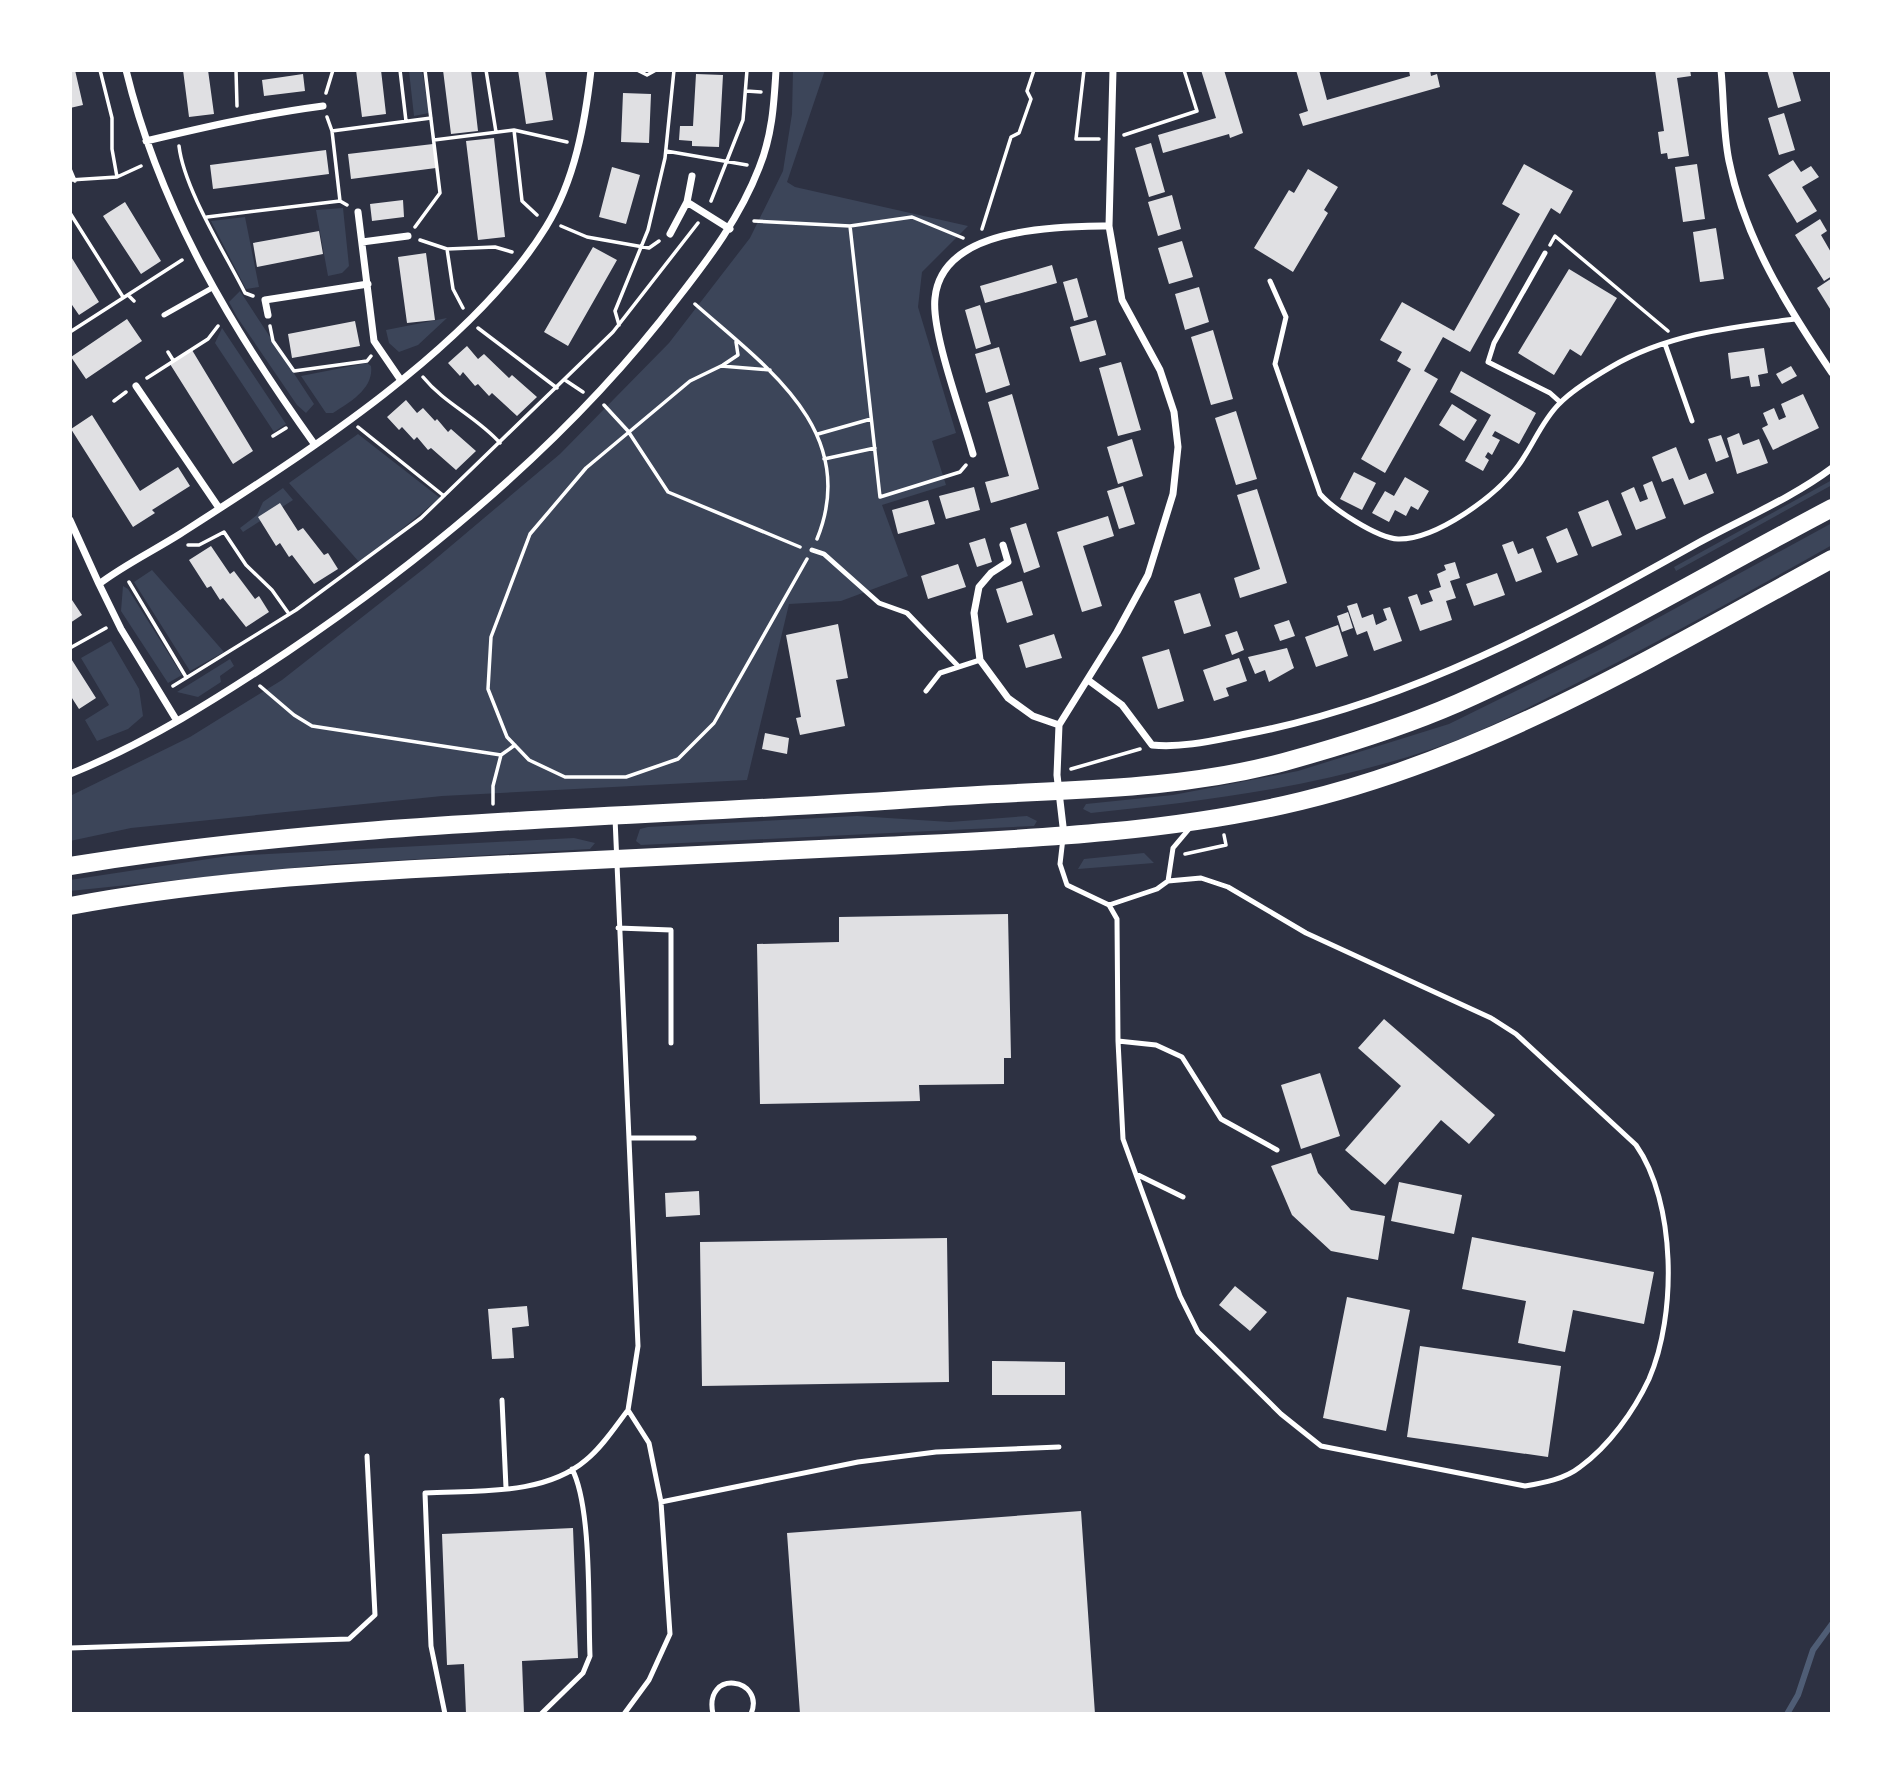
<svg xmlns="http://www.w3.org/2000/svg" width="1902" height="1784" font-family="'Titillium Web',sans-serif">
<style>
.green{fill:#3c4559}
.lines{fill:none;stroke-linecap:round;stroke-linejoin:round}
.stream{stroke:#4f5d75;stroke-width:6}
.building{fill:#e0e0e3}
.path{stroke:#fff;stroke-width:3.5}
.service{stroke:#fff;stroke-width:5}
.minor{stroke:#fff;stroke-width:7}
.trunk{stroke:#fff;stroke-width:18}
</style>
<rect width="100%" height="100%" fill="#2d3142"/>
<path class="green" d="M793,70H825L787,182L795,187L968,226L922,272L918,307L956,433L932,441L946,485L882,505L908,576L841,601L789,604L747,780L442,796L131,828L70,841V796L190,737L282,680L426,567L560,454L669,343L750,238L783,171L792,114Z
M409,71H421L423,75L429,113L414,116Z
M343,208L349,266L342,273L328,276L316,210Z
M245,217L259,287L246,289L211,221Z
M240,291L314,404L306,413L297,405L237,317L229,302Z
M447,318L418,345L399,352L389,343L386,330Z
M222,328L286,424L274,432L215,343Z
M367,363L371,366C374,388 351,402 333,413H326L301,376Z
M358,434L440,498L360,563L289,483Z
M1832,480V485L1676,571L1674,567Z
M283,488L293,500L243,532L240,528L257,515L263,502Z
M1832,523V545C1747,593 1662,640 1575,684C1529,707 1483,732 1435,748C1324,786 1208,801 1091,813L1083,809L1086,804L1173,795L1298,771L1449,724L1601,649Z
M152,570L224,652L190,671L134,582Z
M123,586L128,589L182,675L168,683L121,611Z
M111,641L139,689L143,716L128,729L97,741L85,720L109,705L81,658Z
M230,659L234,666L220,676L221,682L198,697L177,692Z
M857,816L950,822L1027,816L1037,821L1034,826L641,845L636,841L640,829L648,827Z
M574,838L595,843L590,849L331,864L70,891V880L228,856Z
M1144,853L1154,863L1078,869L1084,859Z"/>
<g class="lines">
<path class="stream" d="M1787,1714L1798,1695L1813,1650L1832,1624"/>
</g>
<path class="building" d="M70,70H75L83,105L70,108Z
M183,70H208L214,114L189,117Z
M356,70H381L386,114L362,117Z
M443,70H471L478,131L451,134Z
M518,70H545L553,120L526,124Z
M1201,70H1224L1243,133L1230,138L1229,134L1163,153L1158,135L1216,118Z
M1296,70H1319L1327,100L1410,76L1409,70H1430L1431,76L1437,74L1440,87L1303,126L1299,114L1308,111Z
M1655,70H1690L1691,76L1677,78L1689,156L1668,159L1667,153L1661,154L1658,132L1664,131Z
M1767,70H1792L1801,101L1778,108Z
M303,74L305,91L264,96L262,80Z
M696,74L723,75L719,147L692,146V141L679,140L680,126H693Z
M623,93L651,94L649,143L621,142Z
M1784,113L1795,150L1779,155L1768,118Z
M494,138L505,237L478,240L466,141Z
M1151,143L1165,192L1149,197L1135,148Z
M433,144L436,168L351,179L348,154Z
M326,150L329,174L213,189L210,165Z
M1793,160L1801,172L1811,166L1819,177L1802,187L1817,211L1797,223L1768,175Z
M1524,164L1573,191L1560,214L1551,208L1470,352L1443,337L1424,371L1438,379L1385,473L1361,459L1411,369L1397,361L1402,352L1380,340L1402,302L1454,331L1520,214L1502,204Z
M1697,164L1705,219L1683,222L1675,167Z
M612,167L640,175L626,224L599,217Z
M1308,169L1338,187L1324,210L1328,213L1293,272L1254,248L1289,190L1294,193Z
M1172,195L1181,229L1158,236L1148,202Z
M403,200L404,217L372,221L370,204Z
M125,202L161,261L141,274L103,216Z
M1820,219L1827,231L1821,235L1832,254V276L1824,281L1795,235Z
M1716,228L1724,279L1700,282L1693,232Z
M319,231L323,254L257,267L253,243Z
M1182,241L1193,277L1169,284L1158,248Z
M593,247L617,260L568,346L544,332Z
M426,253L435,320L407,323L398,257Z
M70,255L99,302L79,315L70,302Z
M1052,265L1057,283L985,303L980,286Z
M1569,269L1617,298L1581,356L1570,349L1554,375L1518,353Z
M1077,278L1088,317L1074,321L1063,282Z
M1832,278V312L1817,288Z
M1199,287L1209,322L1185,330L1175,294Z
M980,305L991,344L976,349L965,310Z
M127,319L142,341L86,379L71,357Z
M1096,320L1106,355L1080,362L1070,327Z
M355,321L360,346L292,358L288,334Z
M1213,330L1233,399L1211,405L1191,337Z
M467,346L478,359L484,354L509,378L512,375L537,397L517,416L492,393L489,396L478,384L475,386L463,372L460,376L448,363Z
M999,347L1010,385L986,393L975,354Z
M1764,348L1768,373L1758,375L1760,386L1751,387L1749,376L1731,379L1728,353Z
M192,350L253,451L233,464L170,364Z
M1121,362L1141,430L1118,436L1099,368Z
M1791,366L1797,376L1782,384L1776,374Z
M1461,371L1536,413L1519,444L1495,431L1492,436L1500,440L1492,455L1488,452L1485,457L1489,460L1483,471L1465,461L1491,415L1450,392Z
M1012,394L1039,489L991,503L985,482L1009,476L988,402Z
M1803,394L1819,428L1773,450L1762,428L1768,425L1763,413L1774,408L1779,420L1786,417L1781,404Z
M406,400L417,413L423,408L435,421L437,419L448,432L451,429L476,451L456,470L431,448L428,450L417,437L414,440L402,427L399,430L387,417Z
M1452,404L1477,420L1464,441L1439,425Z
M1236,411L1257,479L1236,485L1215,418Z
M92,415L140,491L178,467L190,486L152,510L155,513L133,527L71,429Z
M1739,433L1743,445L1759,439L1768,463L1737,474L1727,438Z
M1721,435L1729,457L1716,462L1708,439Z
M1132,439L1143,476L1118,484L1107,447Z
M1676,447L1689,480L1706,473L1714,493L1684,505L1673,478L1662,482L1652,457Z
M1354,472L1376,483L1362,510L1340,499Z
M1405,477L1429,491L1418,510L1411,506L1406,516L1395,510L1389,522L1372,513L1385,491L1394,496Z
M1652,481L1666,518L1636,530L1621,493L1634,487L1640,502L1648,499L1643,485Z
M1123,486L1135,524L1119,529L1107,491Z
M974,487L980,510L946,519L939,496Z
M1257,489L1287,583L1240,598L1234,578L1260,569L1237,495Z
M928,500L935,524L898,534L892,510Z
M1608,500L1622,535L1592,547L1578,512Z
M280,503L298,531L303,528L324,555L328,553L338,569L314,584L292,555L289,557L280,543L276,546L258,517Z
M1108,516L1114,536L1083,546L1102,606L1082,612L1057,532Z
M1026,523L1040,567L1024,573L1010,528Z
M1567,528L1578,555L1557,563L1546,537Z
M985,538L992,562L977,567L969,543Z
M1513,541L1518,554L1533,548L1542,572L1516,582L1502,545Z
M211,546L230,574L234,571L255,599L259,596L269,612L246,627L223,598L220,600L211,586L207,588L189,560Z
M1455,562L1460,578L1450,581L1456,598L1446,601L1452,620L1420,631L1408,597L1417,594L1421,605L1433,601L1429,591L1441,587L1437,574L1446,570L1444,565Z
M958,564L966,587L928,599L921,576Z
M1497,573L1505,595L1474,606L1466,584Z
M1022,581L1033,615L1007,623L996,589Z
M1200,593L1211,626L1184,634L1174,601Z
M70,597L82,615L70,623Z
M1357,603L1362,618L1373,614L1376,625L1387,620L1383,609L1390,607L1402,641L1374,651L1367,631L1357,635L1347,606Z
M1348,612L1353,628L1342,632L1337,616Z
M1289,620L1295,636L1280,641L1274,625Z
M838,624L848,678L836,680L845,726L800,735L796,718L801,717L786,635Z
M1338,625L1348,656L1316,667L1305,637Z
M1237,631L1244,650L1232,655L1225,635Z
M1054,634L1062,658L1026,668L1019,645Z
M1287,648L1294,668L1269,682L1265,670L1255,674L1248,657Z
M1169,649L1184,701L1158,709L1142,657Z
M70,657L96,698L79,709L70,695Z
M1239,658L1247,681L1226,688L1229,696L1214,701L1203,670Z
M765,733L789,738L787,754L762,749Z
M1008,914L1011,1058H1004V1084L919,1085L920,1101L760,1104L757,944L839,942V917Z
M1384,1019L1495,1115L1469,1144L1441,1120L1385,1185L1345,1150L1401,1086L1358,1048Z
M1320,1073L1340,1136L1301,1149L1281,1085Z
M1311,1153L1318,1173L1351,1210L1385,1216L1378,1260L1331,1251L1292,1215L1271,1166Z
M1399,1182L1462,1195L1454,1234L1391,1221Z
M699,1191L700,1215L666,1217L665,1193Z
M1472,1237L1654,1272L1644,1324L1573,1310L1565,1352L1518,1343L1526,1301L1462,1289Z
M947,1238L949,1382L702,1386L700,1242Z
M1235,1286L1267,1312L1250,1331L1219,1305Z
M1347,1297L1410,1310L1386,1431L1323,1418Z
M527,1306L529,1326L512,1328L514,1358L492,1359L488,1309Z
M1420,1346L1561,1366L1548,1457L1407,1437Z
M992,1361L1065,1362V1395H992Z
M1081,1511L1095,1714H800L787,1533Z
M573,1528L578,1658L522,1661L524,1714H466L464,1664L447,1665L442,1534Z"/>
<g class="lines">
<path class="path" d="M100,70L112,118V149L117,177
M236,70L237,106
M400,70L406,121
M486,70L496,132
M637,70L647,75L656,70
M1084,70L1076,139H1099
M746,91L761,92
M326,93L333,70
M327,117L332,131L340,201L347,205
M514,130L522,201L537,215
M332,131L431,118
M1124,135L1197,111L1184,70
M434,140L514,130L567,142
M179,146C184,189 225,253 245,293L253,296
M666,151L747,165
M70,169L75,181
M70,180L117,177L141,166
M711,201L743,120L747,70
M70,213L123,297
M207,217L340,201
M754,221L850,226L912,217L963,238
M561,226L587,237L649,248L659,241
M850,226L880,497L960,472L966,465
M415,227L440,193L425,70
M982,229L1011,137L1019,133L1031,99L1027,91L1034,70
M420,240L447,249L495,247L512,252
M1550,245L1555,236L1668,331
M447,249L453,289L463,308
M128,295L134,301
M695,304C765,366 861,431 817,539
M619,325L615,311L648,230L665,158L674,70
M270,326L273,341L294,371L367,361L371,356
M478,328L557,388
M70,332L182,260
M168,352L173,360
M723,365L738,355L736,342
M770,370L721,366L690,381L586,468L530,534L491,637L488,689L507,737L529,760L565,777H626L678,759L714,723L807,559
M423,377C445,404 477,417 500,443
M147,378L208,339L218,326
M565,380L583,392
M114,401L126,392
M604,405L628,431L668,492L800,547
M358,427L444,496
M818,434L871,419
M273,436L286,428
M824,459L875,448
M188,545H199L224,532L246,565L272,590L289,614
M129,582L186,677
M70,648L106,628
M173,686L296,610L421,518L613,332L698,223
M260,686L294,715L312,726L501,755L515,745
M1071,769L1140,749
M493,804V786L501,755
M1185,854L1226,845L1224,835"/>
<path class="service" d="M1545,253L1494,343L1488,362L1550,393L1560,402
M1270,281L1286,317L1275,364L1320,494C1333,509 1377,538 1398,539C1436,540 1496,496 1518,466C1533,446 1541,422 1559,404C1572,390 1594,377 1611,367C1667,334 1732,327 1795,319
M164,315L212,288
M1665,344L1692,421
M812,550L824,554L879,603L907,613L958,666
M926,691L940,673L980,660
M615,818L638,1346L628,1410L649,1443L661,1502L670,1634L649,1680L624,1714
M1063,838L1060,864L1067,885L1109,905L1117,919L1118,1041L1123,1139L1180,1296L1198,1332L1281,1414L1321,1446L1525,1486C1543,1483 1565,1479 1580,1467C1609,1446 1634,1411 1649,1379C1677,1315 1676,1202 1636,1145L1516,1034L1491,1018L1306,933L1228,887L1201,878L1168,881L1157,889L1109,905
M1168,881L1173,848L1189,829
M618,928L671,930V1043
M1118,1041L1156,1045L1182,1057L1221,1119L1277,1150
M630,1138H694
M1136,1174L1183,1197
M502,1400L506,1488
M661,1502L858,1462L936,1452L1059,1447
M70,1648L349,1639L375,1615L367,1456
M445,1714L431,1646L425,1493C477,1490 544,1496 586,1460C603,1446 615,1427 628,1410
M541,1714L583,1673L590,1656C588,1609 592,1507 572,1469
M713,1714C703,1668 766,1678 751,1714"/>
<path class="minor" d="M126,70C160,210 232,329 315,445
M1721,70C1724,100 1723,132 1729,161C1745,240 1788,308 1832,373
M146,141C205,127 262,114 323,106
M687,202L730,229
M358,212L374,341L400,379
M670,234L687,202L692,176
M362,242L408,236
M268,315L265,300L368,284
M136,386L219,508
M973,454C963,417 931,332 935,298C942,226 1058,227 1109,226
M70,520L99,584
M1003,545L1008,562L991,573L979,587L974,613L980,660L1008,698L1033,716L1059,725
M1088,680L1122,705L1152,745C1184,748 1215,740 1246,734C1410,703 1555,623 1698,543C1742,519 1792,498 1832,468
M177,721L121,629L99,584C124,565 153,551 180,534C300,457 471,349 546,227C575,180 585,123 591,70
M70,774C147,743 218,698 287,652C432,554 572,438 678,298C710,257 740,217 759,168C772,136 774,105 776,70
M1064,835L1057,775L1059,725L1117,632L1148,575L1173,494L1178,447L1174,412L1160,370L1122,300L1109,226L1113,70"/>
<path class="trunk" d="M70,866C355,819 642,818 929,798C1047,789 1169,793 1284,762C1342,746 1403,727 1458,703C1587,646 1708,573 1832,508
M70,906C202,881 336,873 471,866C608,859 745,852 882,846C1021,839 1165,834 1301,801C1492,755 1661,652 1832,559"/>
</g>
<rect width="1902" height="1784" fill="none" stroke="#ffffff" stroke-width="144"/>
</svg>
